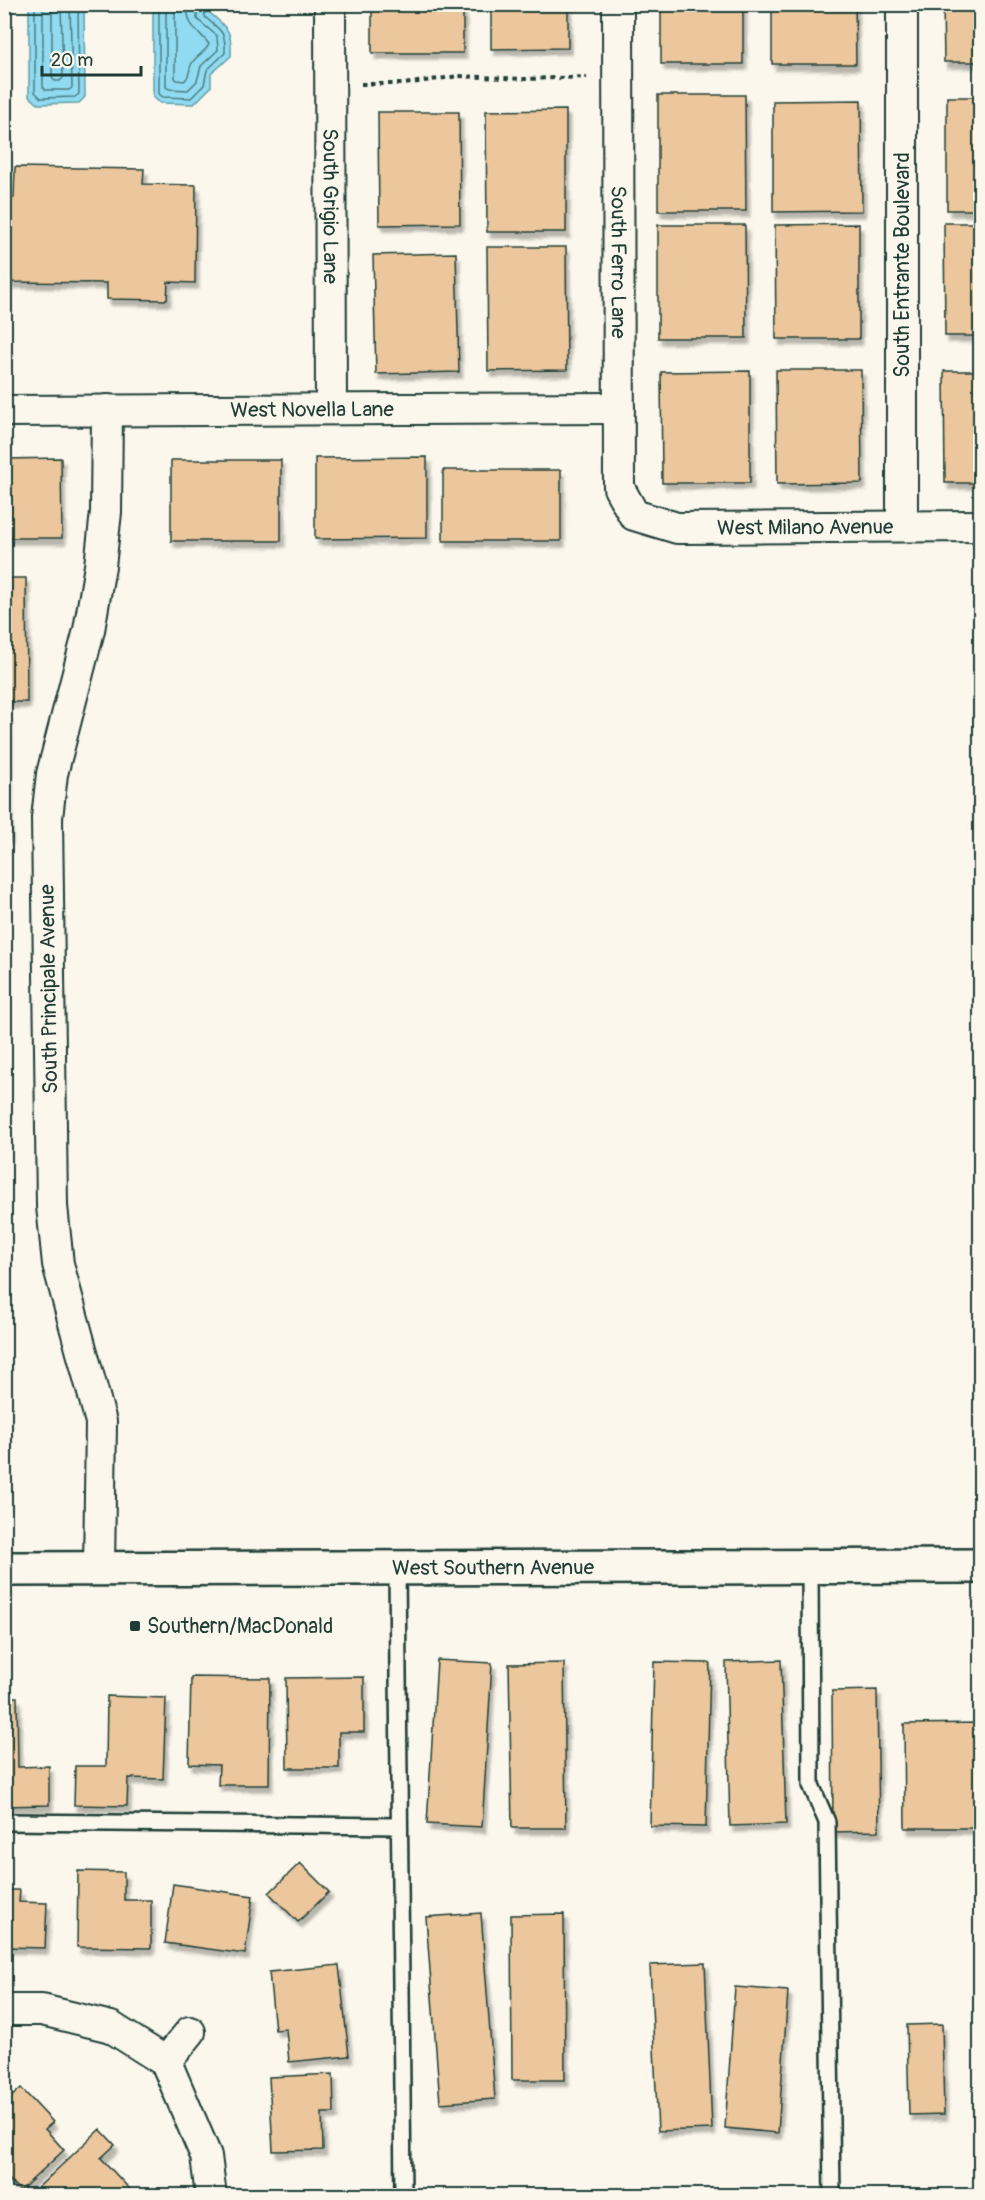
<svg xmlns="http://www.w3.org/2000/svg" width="985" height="2200" font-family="Pangolin,sans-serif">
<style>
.water{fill:#90dbf1;stroke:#639ca5;stroke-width:1.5}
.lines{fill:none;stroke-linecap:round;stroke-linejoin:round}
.shore{stroke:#4c7c80;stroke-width:1.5}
.building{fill:#ecc69c;stroke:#1f3d34;stroke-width:1.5;filter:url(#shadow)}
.lane-casing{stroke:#1f3d34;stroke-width:20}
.street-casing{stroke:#1f3d34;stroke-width:34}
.secondary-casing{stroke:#1f3d34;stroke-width:38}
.path{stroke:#1f3d34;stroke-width:4;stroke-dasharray:4.5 4.5;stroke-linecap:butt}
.lane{stroke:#fbf7ec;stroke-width:15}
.street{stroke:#fbf7ec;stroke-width:30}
.secondary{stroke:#fbf7ec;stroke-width:33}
.poi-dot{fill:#1f3d34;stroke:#fbf7ec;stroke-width:2}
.labels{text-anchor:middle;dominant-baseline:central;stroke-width:4.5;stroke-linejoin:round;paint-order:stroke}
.street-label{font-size:21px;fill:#1f3d34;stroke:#fbf7ec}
.poi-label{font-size:21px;fill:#1f3d34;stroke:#fbf7ec;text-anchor:start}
</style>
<defs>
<filter id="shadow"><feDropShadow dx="3.5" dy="6" stdDeviation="1.5" flood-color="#0004"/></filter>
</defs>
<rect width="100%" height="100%" fill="#fbf7ec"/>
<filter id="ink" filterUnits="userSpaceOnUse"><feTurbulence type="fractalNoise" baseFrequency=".0167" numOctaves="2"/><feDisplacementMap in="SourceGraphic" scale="12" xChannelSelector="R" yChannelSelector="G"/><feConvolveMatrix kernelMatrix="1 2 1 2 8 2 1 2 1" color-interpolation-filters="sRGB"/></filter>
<g filter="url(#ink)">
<path class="water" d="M29,5H84L85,97L79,103L38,104L29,96Z
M153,5H210V13C228,29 232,30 231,56L211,74V87L194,104L160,103L153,97Z"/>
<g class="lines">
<path class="shore" d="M35,4V92L41,98L75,97L79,94L78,4
M43,4V87L46,90H69L72,88L70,4
M52,4V78L55,81H60L63,78L61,4
M159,4V94L163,97L191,98L204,85L207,70L225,53C226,30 220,31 205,17L204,4
M166,4V87L169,89L188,90L197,81L201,66L218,50L217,36L197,19V4
M175,4V78L177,80L184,81C191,76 188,70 192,63C197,55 206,52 209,44C197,28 186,28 188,4"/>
</g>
<path class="building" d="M399,4H463V53H372V8H399Z
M491,4H568V48L491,49Z
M661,4H743V64H661Z
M772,4H855L856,64H772Z
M943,4H980V62H944Z
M658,95H745L746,211H658Z
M947,97H980V210H947Z
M861,100L862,211L773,212V101Z
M566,110V232H487L486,111Z
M378,112H459L460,224L379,225Z
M15,167L144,169L143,184L196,185L195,283L168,282L167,300L107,299V283L4,282V198H14Z
M944,223H980V336H945Z
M859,224V339H776L775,225Z
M658,225H745L746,338H658Z
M487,247H566L567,370L488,371Z
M456,253L459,372L376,374L373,255Z
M776,370H861L862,483L777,484Z
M750,371V483H662L661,372Z
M944,371H980V483H945Z
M427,457V538L315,539V458Z
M61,458L62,538H4V459Z
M171,460H281V541H171Z
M443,470H561V541H443Z
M4,578H26L27,702H4Z
M4,715H8L9,838H4Z
M437,1660L492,1663L482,1827L427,1824Z
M781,1660L786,1824L730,1826L726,1662Z
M654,1662L710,1663L706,1827L650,1826Z
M564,1663L566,1828H512L509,1664Z
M191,1677L270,1678L269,1785H218L219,1765L189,1764Z
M364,1677V1732H339V1768H287L286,1678Z
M877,1690L879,1831L833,1832L832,1691Z
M107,1696L166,1698L163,1779L128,1778L127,1806L74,1805L75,1766H106Z
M4,1697H17L18,1767L49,1766V1805L4,1806Z
M980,1723V1901H977V1828H905L904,1724Z
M300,1863L329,1892L298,1922L269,1893Z
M78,1871L124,1872V1900H151V1948L77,1947Z
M173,1884L253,1896L245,1954L165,1943Z
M4,1890H20L19,1902L47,1903L45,1948L4,1947Z
M481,1913L495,2099L440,2103L426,1917Z
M564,1914L565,2080H512L511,1915Z
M705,1963L712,2129L658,2131L650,1965Z
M339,1965L349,2056L289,2062L286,2029L275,2030L269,1972Z
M735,1987L788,1991L778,2133L725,2128Z
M942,2024L944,2114L909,2115L907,2025Z
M333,2074L334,2113H322L323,2150L273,2151L269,2077Z
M21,2088L53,2122L45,2129L64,2150L20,2191L4,2174V2098L7,2101Z
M100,2129L115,2145L101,2158L136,2196H29Z
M339,2191V2196H275V2192Z
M427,2193H482V2196H427Z"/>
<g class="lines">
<defs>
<path id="lane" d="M810,1567L811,1785L827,1822L832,2196
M397,1568L403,2196
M4,1822L399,1826"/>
<g id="street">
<path id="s1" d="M330,4L331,409"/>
<path id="s2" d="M618,4L619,488L634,515L677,528L980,526"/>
<path d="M902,4V526"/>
<path id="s3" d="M4,411L619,408"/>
<path d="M99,1569L101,1422L58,1264L52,1206L47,818L52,774L89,630L100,566L106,512L107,410"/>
<path d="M4,2010H42L111,2027L166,2062"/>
<path d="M166,2062L206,2156L211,2196"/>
<path d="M166,2062L190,2032"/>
</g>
<g id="secondary">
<path id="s4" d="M4,1569L980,1566"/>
</g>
</defs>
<use href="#lane" class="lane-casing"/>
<use href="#street" class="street-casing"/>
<use href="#secondary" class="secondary-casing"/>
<path class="path" d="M361,84H404L459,76L525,79L587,77"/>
<use href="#lane" class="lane"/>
<use href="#street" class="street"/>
<use href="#secondary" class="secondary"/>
</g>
</g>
<rect class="poi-dot" x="129" y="1620" width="12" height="12" rx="3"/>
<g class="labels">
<g class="street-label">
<text stroke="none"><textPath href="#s1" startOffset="202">South Grigio Lane</textPath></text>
<text stroke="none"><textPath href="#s2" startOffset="258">South Ferro Lane</textPath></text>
<text transform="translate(902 265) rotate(-90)">South Entrante Boulevard</text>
<text stroke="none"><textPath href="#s3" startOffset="308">West Novella Lane</textPath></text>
<text stroke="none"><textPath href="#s2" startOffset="688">West Milano Avenue</textPath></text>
<text transform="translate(49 989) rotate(-91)">South Principale Avenue</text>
<text stroke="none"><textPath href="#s4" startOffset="489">West Southern Avenue</textPath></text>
</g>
<g class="poi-label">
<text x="147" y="1626">Southern/MacDonald</text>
</g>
</g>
<rect width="985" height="2200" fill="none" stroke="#fbf7ec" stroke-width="24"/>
<rect x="12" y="12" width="961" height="2176" fill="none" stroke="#1f3d34" stroke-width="2" filter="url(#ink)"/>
<path d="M42 66v9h99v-9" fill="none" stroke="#1f3d34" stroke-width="3"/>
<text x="51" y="66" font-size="18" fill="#1f3d34" stroke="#fbf7ec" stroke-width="4.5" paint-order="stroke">20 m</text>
</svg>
